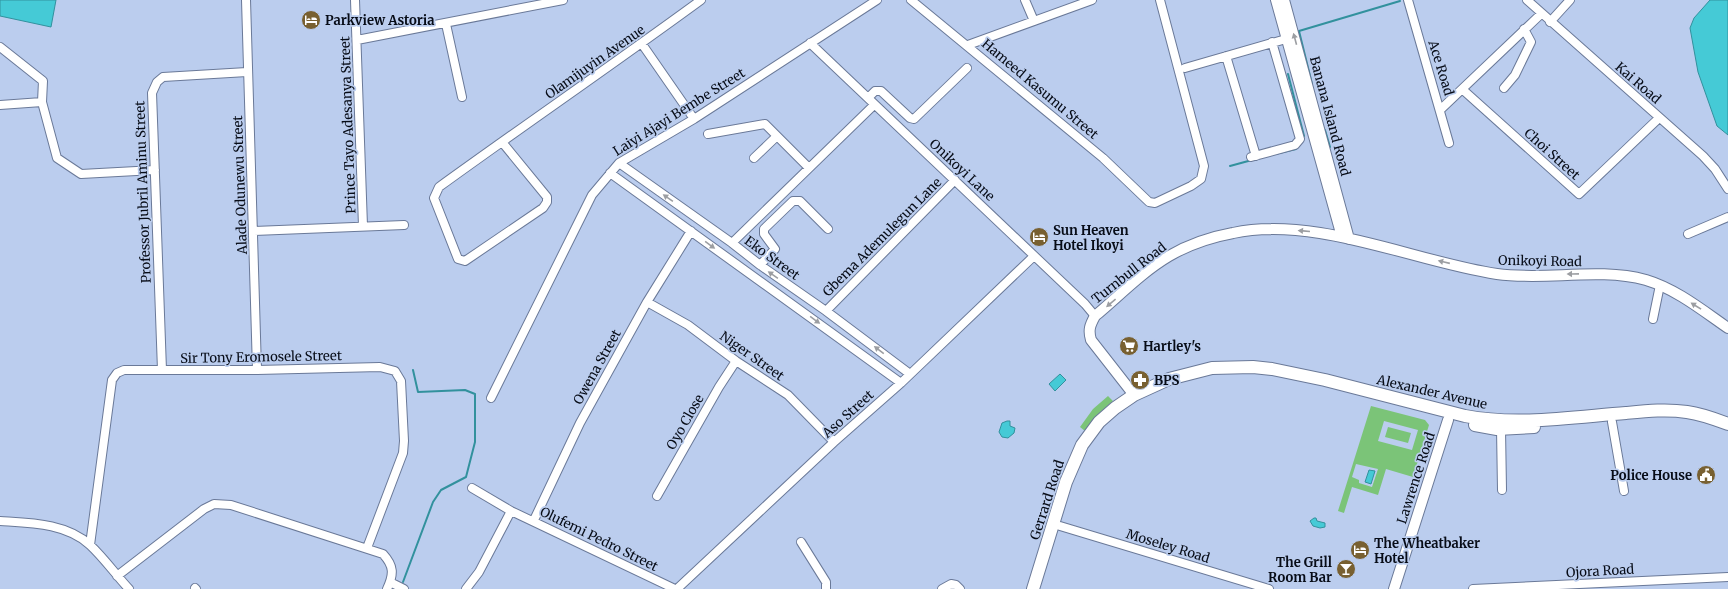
<svg xmlns="http://www.w3.org/2000/svg" width="1728" height="589" font-family="Merriweather,serif">
<style>
.green{fill:#7bc478;fill-rule:evenodd}
.water{fill:#45cad6;stroke:#32919d}
.lines{fill:none;stroke-linecap:round;stroke-linejoin:round}
.stream{stroke:#32919d;stroke-width:2}
.minor-casing{stroke:#6a7998;stroke-width:10}
.tertiary-casing{stroke:#6a7998;stroke-width:12}
.primary-casing{stroke:#6a7998;stroke-width:14}
.minor{stroke:#fff;stroke-width:8}
.tertiary{stroke:#fff;stroke-width:10}
.primary{stroke:#fff;stroke-width:12}
.oneway{fill:#9c9ea2}
.labels{text-anchor:middle;dominant-baseline:central;stroke-width:3.5;stroke-linejoin:round;paint-order:stroke}
.poi-label{font-size:13px;font-weight:bold;fill:#070c17;stroke:#bbcdee;text-anchor:start}
.street-label{font-size:13px;fill:#070c17;stroke:#bbcdee}
</style>
<rect width="100%" height="100%" fill="#bbcdee"/>
<path class="green" d="M1108,396L1113,401L1096,416L1085,431L1080,427L1093,409Z
M1371,406L1425,420L1429,425L1413,477L1386,469L1378,495L1352,487L1344,513L1338,511ZM1384,421L1418,430L1412,450L1378,441ZM1356,464L1378,469L1372,487L1359,483V480L1352,477Z
M1388,427L1411,433L1408,443L1385,437Z"/>
<path class="water" d="M0,0H56L51,27L0,16Z
M1710,0H1728V135L1717,126L1698,72L1690,28L1694,18Z
M1060,374L1066,380L1055,391L1049,384Z
M1007,421H1010V426L1015,428L1014,433L1008,438L1002,437L999,432L1002,423Z
M1369,470L1375,471L1371,484L1365,482Z
M1314,518H1316L1317,521L1325,523V527L1320,528L1313,526L1310,521Z"/>
<g class="lines">
<path class="stream" d="M1288,74L1304,136L1302,138
M1312,84L1299,31L1400,1
M1325,130L1330,147
M1275,154L1296,149L1297,147
M1230,166L1252,160
M403,582L433,502L441,490L466,477L475,442V394L465,390L418,392L413,370"/>
<defs>
<path id="minor" d="M246,0L257,370
M355,0L363,226
M911,0L1103,158L1149,202L1155,203L1191,186L1201,179L1204,166L1160,0
M1025,0L1034,21
M1408,0L1449,143
M1527,0L1703,156L1715,169L1728,189
M1550,22L1570,0
M446,24L462,97
M357,40L563,0
M810,43L1085,304L1095,316
M642,44L694,119
M968,45L1092,0
M0,47L43,81L42,102L57,158L81,174L155,170
M1226,56L1256,156
M1185,68L1286,39
M1504,88L1515,75L1531,42L1524,29
M1462,89L1579,194L1659,118
M868,98L875,91H881L910,118L914,119L967,68
M0,105L42,102
M1441,109L1541,14
M708,134L765,124L809,168
M502,142L547,197V202L543,208L465,261L458,259L434,198L439,187C526,124 615,63 701,0
M1251,157L1295,145L1300,139L1272,42
M754,158L777,136
M619,163L732,243L760,265L826,311L910,374
M610,173L901,383
M254,231L404,225
M1688,234L1728,217
M732,243L874,105
M760,265L775,249L764,234V229L793,201H800L828,229
M647,302L688,325L736,361L788,395L834,442
M826,311L955,180
M1653,319L1660,285
M162,370L152,93L157,82L163,77L247,72
M491,398L592,195L619,163L694,119L877,0
M1612,422L1624,491
M1501,429L1502,490
M472,488L511,511L675,589
M657,496L719,387L736,361
M534,520L580,423L647,302L691,231
M0,521C30,523 66,523 90,545C104,558 116,575 129,589
M1060,526L1269,589
M801,542L826,582V589
M90,545L112,380L117,373L124,370H257L380,367L395,371L401,381L404,441L403,453L367,548
M117,576L204,509L214,504L231,505L383,554C394,566 394,574 387,589
M390,582L404,589
M195,588L196,589
M466,589L479,572L511,511
M677,589L834,442L901,383L1034,256
M942,589L951,584L956,585L960,589
M1473,589L1728,577"/>
<path id="tertiary" d="M1276,0L1342,237
M1284,0L1349,239
M1134,395L1091,340C1088,330 1090,325 1095,316C1119,296 1142,272 1169,256C1188,245 1211,237 1233,233C1316,215 1415,262 1497,274C1546,281 1597,267 1646,280C1676,289 1702,310 1728,328
M1394,589L1448,420"/>
<path id="primary" d="M1475,425L1497,429L1534,427
M1033,589L1066,482L1082,445L1099,422L1115,408L1134,395L1169,379L1212,368L1253,367L1272,369L1325,380L1465,416C1517,426 1574,417 1626,413C1647,411 1667,409 1687,412C1702,414 1715,419 1728,424"/>
</defs>
<use href="#minor" class="minor-casing"/>
<use href="#tertiary" class="tertiary-casing"/>
<use href="#primary" class="primary-casing"/>
<use href="#minor" class="minor"/>
<use href="#tertiary" class="tertiary"/>
<use href="#primary" class="primary"/>
</g>
<defs><path id="oneway-solid" d="M-6-.8H1V-3.2L6.5 0L1 3.2V.8H-6Z"/></defs>
<g class="oneway">
<use href="#oneway-solid" transform="translate(1295 39) rotate(-105)"/>
<use href="#oneway-solid" transform="translate(668 198) rotate(-145)"/>
<use href="#oneway-solid" transform="translate(1304 231) rotate(-175)"/>
<use href="#oneway-solid" transform="translate(710 245) rotate(36)"/>
<use href="#oneway-solid" transform="translate(1444 262) rotate(-167)"/>
<use href="#oneway-solid" transform="translate(1573 274) rotate(179)"/>
<use href="#oneway-solid" transform="translate(773 275) rotate(-145)"/>
<use href="#oneway-solid" transform="translate(1111 303) rotate(140)"/>
<use href="#oneway-solid" transform="translate(1696 306) rotate(-148)"/>
<use href="#oneway-solid" transform="translate(815 320) rotate(36)"/>
<use href="#oneway-solid" transform="translate(879 350) rotate(-143)"/>
</g>
<defs>
<symbol id="hotel-disc" viewBox="-11 -11 22 22"><circle r="9.5" fill="#786031" stroke="#bbcdee"/><path d="M-6-4.5h1.5V1H6V5H4.5V3h-9V5H-6ZM-4 0a1.8 1.8 0 1 1 3.6 0ZM.5 0V-2.5h3Q6-2.5 6 0Z" fill="#fff"/></symbol>
<symbol id="supermarket-disc" viewBox="-11 -11 22 22"><circle r="9.5" fill="#786031" stroke="#bbcdee"/><path d="M-6-5.5h2.5l.6 2H6L4.5 2H-2.5L-4.4-4H-6ZM-1.5 3.2a1.3 1.3 0 1 0 .1 0ZM3 3.2a1.3 1.3 0 1 0 .1 0Z" fill="#fff"/></symbol>
<symbol id="pharmacy-disc" viewBox="-11 -11 22 22"><circle r="9.5" fill="#786031" stroke="#bbcdee"/><path d="M-2-6h4v4h4v4h-4v4h-4v-4h-4v-4h4Z" fill="#fff"/></symbol>
<symbol id="civic-disc" viewBox="-11 -11 22 22"><circle r="9.5" fill="#786031" stroke="#bbcdee"/><path d="M-.6-6.5H3V-4.5H.6V-3L4-1V1h2V6H-6V1h2V-1L-.6-3ZM-1.2 2.5V6h2.4V2.5Z" fill="#fff"/></symbol>
<symbol id="bar-disc" viewBox="-11 -11 22 22"><circle r="9.5" fill="#786031" stroke="#bbcdee"/><path d="M-6-5H6L.8 .8V4.5H3.5V6h-7V4.5H-.8V.8Z" fill="#fff"/></symbol>
</defs>
<g fill-rule="evenodd">
<use href="#hotel-disc" x="300" y="9" width="22" height="22"/>
<use href="#hotel-disc" x="1028" y="226" width="22" height="22"/>
<use href="#supermarket-disc" x="1118" y="335" width="22" height="22"/>
<use href="#pharmacy-disc" x="1129" y="369" width="22" height="22"/>
<use href="#civic-disc" x="1695" y="464" width="22" height="22"/>
<use href="#hotel-disc" x="1349" y="539" width="22" height="22"/>
<use href="#bar-disc" x="1335" y="558" width="22" height="22"/>
</g>
<g class="labels">
<g class="poi-label">
<text x="325" y="20">Parkview Astoria</text>
<text x="1053" y="230">Sun Heaven<tspan x="1053" dy="15">Hotel Ikoyi</tspan></text>
<text x="1143" y="346">Hartley's</text>
<text x="1154" y="380">BPS</text>
<text x="1692" y="475" text-anchor="end">Police House</text>
<text x="1374" y="543">The Wheatbaker<tspan x="1374" dy="15">Hotel</tspan></text>
<text x="1332" y="562" text-anchor="end">The Grill<tspan x="1332" dy="15">Room Bar</tspan></text>
</g>
<g class="street-label">
<text transform="translate(595 62) rotate(-35)">Olamijuyin Avenue</text>
<text transform="translate(1441 68) rotate(73)">Ace Road</text>
<text transform="translate(1638 83) rotate(41)">Kai Road</text>
<text transform="translate(1040 89) rotate(40)">Hameed Kasumu Street</text>
<text transform="translate(679 112) rotate(-32)">Laiyi Ajayi Bembe Street</text>
<text transform="translate(1330 116) rotate(75)">Banana Island Road</text>
<text transform="translate(348 125) rotate(-92)">Prince Tayo Adesanya Street</text>
<text transform="translate(1552 154) rotate(42)">Choi Street</text>
<text transform="translate(962 170) rotate(43)">Onikoyi Lane</text>
<text transform="translate(240 185) rotate(-92)">Alade Odunewu Street</text>
<text transform="translate(143 192) rotate(-92)">Professor Jubril Aminu Street</text>
<text transform="translate(882 237) rotate(-45)">Gbema Ademulegun Lane</text>
<text transform="translate(772 258) rotate(36)">Eko Street</text>
<text transform="translate(1540 261) rotate(1)">Onikoyi Road</text>
<text transform="translate(1129 273) rotate(-38)">Turnbull Road</text>
<text transform="translate(752 356) rotate(35)">Niger Street</text>
<text transform="translate(261 357) rotate(-1)">Sir Tony Eromosele Street</text>
<text transform="translate(597 367) rotate(-61)">Owena Street</text>
<text transform="translate(1432 392) rotate(13)">Alexander Avenue</text>
<text transform="translate(848 414) rotate(-42)">Aso Street</text>
<text transform="translate(685 422) rotate(-60)">Oyo Close</text>
<text transform="translate(1416 478) rotate(-72)">Lawrence Road</text>
<text transform="translate(1047 500) rotate(-72)">Gerrard Road</text>
<text transform="translate(599 539) rotate(26)">Olufemi Pedro Street</text>
<text transform="translate(1168 546) rotate(17)">Moseley Road</text>
<text transform="translate(1600 571) rotate(-3)">Ojora Road</text>
</g>
</g>
</svg>
